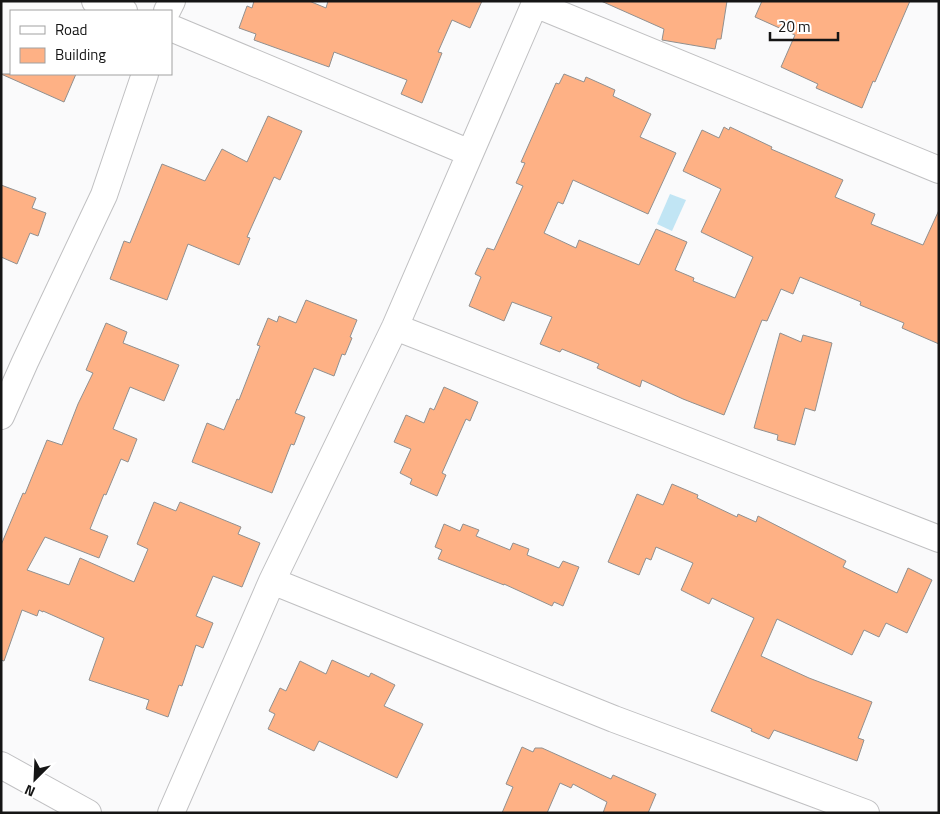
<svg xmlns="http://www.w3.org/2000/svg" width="940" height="814" font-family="'Titillium Web',sans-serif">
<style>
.water{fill:#c1e5f4}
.building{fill:#feb185;stroke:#91908f}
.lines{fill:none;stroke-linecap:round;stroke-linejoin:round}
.minor-casing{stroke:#c0c0c2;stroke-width:28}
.minor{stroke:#fff;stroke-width:26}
</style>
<rect width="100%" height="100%" fill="#fafafb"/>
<path class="water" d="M670,194L686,200L672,231L657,224Z"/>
<path class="building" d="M254,1H309L326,8L328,1H482L470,28L452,20L438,52L442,53L422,103L401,94L407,80L334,52L329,67L254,40L256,34L239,28L247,6L252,8Z
M601,1H727L721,39H717L715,49L662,40L664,29Z
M762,1H910L875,82L873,81L862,108L816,88L818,84L781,67L795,35L755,17Z
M1,74H76L64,102Z
M564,74L584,82L586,77L615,90L613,96L651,114L640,137L676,153L648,214L573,180L563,204L558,202L544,233L576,248L579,240L639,265L656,229L687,242L675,270L694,278L693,281L735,298L753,257L701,232L721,189L683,171L702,130L719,138L724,127L729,130L730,127L772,147L771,149L843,180L835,197L875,214L871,224L923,245L939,210V344L902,328L904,323L860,305L861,302L800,277L793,294L781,289L767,321L762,320L724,415L683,399L642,380L640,387L597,368L599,364L562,349L560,352L540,344L552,317L512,302L504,321L469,306L481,277L475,274L487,248L494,250L523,186L516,183L525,163L521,162L556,83L559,84Z
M268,116L302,131L280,180L274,177L247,237L250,238L239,265L188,244L167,300L110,279L124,241L130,243L162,164L205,181L222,149L247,162Z
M1,185L36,198L32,208L46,213L38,236L30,233L17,264L1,257Z
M306,300L357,320L350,337L352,338L345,355L342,354L334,376L314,368L295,413L305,417L294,445L291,444L272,493L192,462L207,423L224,430L237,399L239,400L260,346L257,345L268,318L277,322L279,316L296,323Z
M106,323L127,332L123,343L179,365L164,401L130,387L113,429L137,439L128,462L121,459L106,495L104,494L90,529L108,536L99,558L45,537L27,570L69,585L80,558L134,582L148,549L137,544L154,502L176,511L180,502L241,527L238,534L260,543L242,587L213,576L196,616L213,623L203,648L196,645L182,686L179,685L168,717L146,709L149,700L89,680L104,638L43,611V612L39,610L37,616L22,610L4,661L1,660V545L23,493L25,494L47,440L62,445L78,404L93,373L86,370Z
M780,333L801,342L803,335L832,343L815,411L805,408L795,445L777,440L778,435L754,428Z
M444,387L478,402L470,421L466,419L442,473L446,475L437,496L410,484L412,479L400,473L411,449L394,442L406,415L424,423L430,408L434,410Z
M672,484L698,495L697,498L737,517L738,514L756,522L758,516L846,561L843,567L897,593L908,568L932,580L907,633L886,623L879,637L864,630L852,655L777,619L761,656L809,678L872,702L858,738L864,740L857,761L774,730L769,739L751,731L752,729L711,711L754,618L712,598L709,604L681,590L693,563L656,547L651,560L646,558L639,575L608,562L637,494L663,505Z
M444,524L460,531L463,524L479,530L476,536L510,550L513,543L529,549L527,555L559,568L563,561L579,567L563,606L554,602L552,606L504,584V585L438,559L442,550L435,547Z
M332,660L369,677L371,673L395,685L384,706L423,724L397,778L319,741L314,751L268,729L275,714L269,711L280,688L286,691L300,661L326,674Z
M522,747L533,752L535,748H542L611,779L613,775L656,794L648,813H603L607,802L573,784L571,788L560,783L547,813H502L513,787L506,784Z"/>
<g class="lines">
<defs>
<path id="minor" d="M95,1L124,11
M535,4L939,170
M167,11L172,1
M171,28L470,153
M395,327L939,539
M1,416L25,362L104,195L145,74
M272,581L614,719L866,813
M1,765L88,813
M171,813L272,581L395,327L536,1"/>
</defs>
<use href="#minor" class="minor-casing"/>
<use href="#minor" class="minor"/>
</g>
<rect width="940" height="814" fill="none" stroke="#151515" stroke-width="5"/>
<rect x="10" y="10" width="162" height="65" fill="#ffffff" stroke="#a1a1a1"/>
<rect x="20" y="26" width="25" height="8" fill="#ffffff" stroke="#a1a1a1"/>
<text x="55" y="35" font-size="15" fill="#151515">Road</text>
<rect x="20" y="48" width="25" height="15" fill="#feb185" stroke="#a1a1a1"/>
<text x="55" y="60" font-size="15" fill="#151515">Building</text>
<g transform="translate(35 779) rotate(204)" stroke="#ffffff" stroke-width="4" paint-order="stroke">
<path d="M0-4L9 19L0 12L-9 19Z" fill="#151515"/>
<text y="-8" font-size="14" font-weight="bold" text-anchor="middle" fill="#151515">N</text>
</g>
<path d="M770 32v8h68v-8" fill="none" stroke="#151515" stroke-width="2.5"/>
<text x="778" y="32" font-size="15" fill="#151515" stroke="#ffffff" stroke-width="4" paint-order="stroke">20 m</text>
</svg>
